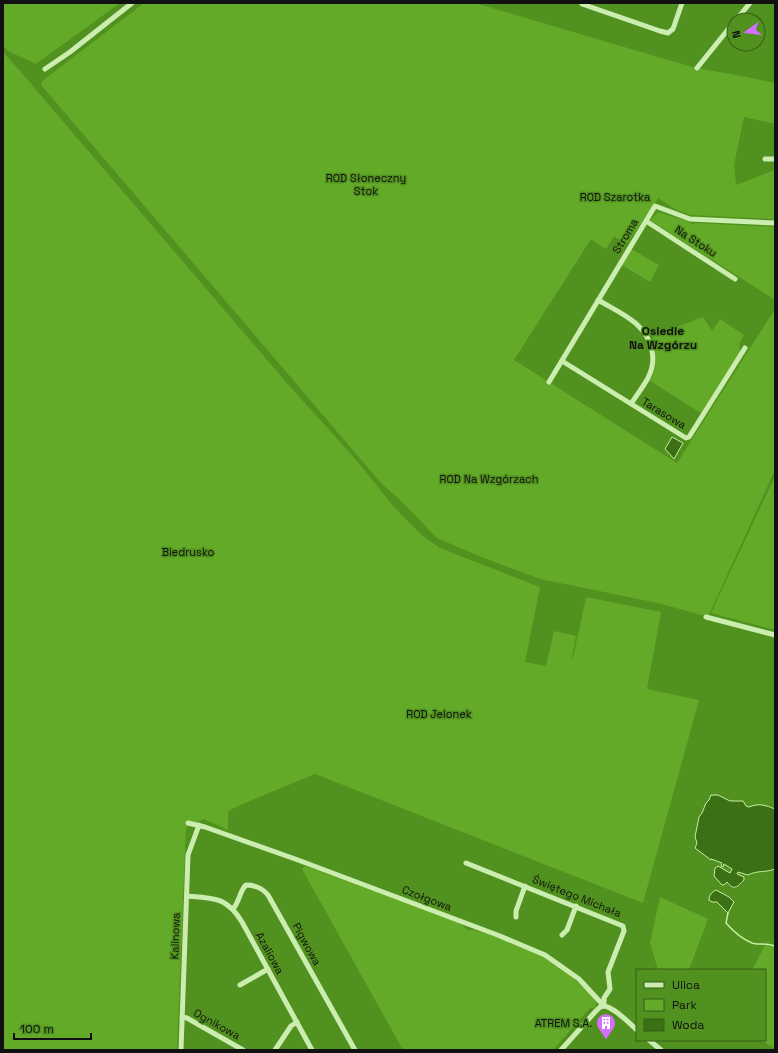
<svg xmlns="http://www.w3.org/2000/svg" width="778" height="1053" font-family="'Space Grotesk',sans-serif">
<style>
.green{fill:#63aa28}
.water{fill:#3c7015;stroke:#c6efa3}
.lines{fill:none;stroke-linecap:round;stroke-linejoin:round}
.stream{stroke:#c6efa3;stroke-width:1.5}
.street{stroke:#cbedaf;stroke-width:5}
.labels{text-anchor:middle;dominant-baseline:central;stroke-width:3;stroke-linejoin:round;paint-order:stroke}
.park-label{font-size:11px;fill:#111;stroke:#51911f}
.street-label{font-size:11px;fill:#111;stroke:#51911f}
.poi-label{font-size:11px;fill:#111;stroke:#51911f;text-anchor:end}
.neighbourhood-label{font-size:12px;font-weight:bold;fill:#111;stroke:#51911f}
</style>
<rect width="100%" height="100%" fill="#51911f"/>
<path class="green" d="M3,3H120L36,64L8,51L3,46Z
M144,3H475L692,67L747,77L775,83V124L744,117L734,165L736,185L775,170V219L691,215L677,210L658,198L627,244L614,236L606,249L591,239L514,360L677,463L775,309V470L709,615H701L658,603L540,579L479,556L437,538L401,501L381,483L42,86L41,82Z
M3,52L29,81L37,91L286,382L351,454L395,508L423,536L440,548L540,587L525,662L546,666L554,631L576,636L572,658H573L586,597L661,612L647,689L699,700L643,903L315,774L238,806L228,811V830L204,819L186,827L177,1050H3Z
M658,212L687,221L694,225L696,223L775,227V300L650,220Z
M631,249L659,265L650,282L622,265Z
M703,317L712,331L720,319L744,335L739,344L740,352L701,413L650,381C658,366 656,352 652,337Z
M775,476V630L711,613Z
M305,866L460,923L468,930H474L499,938L544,957L566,972L592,995C596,999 598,1003 594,1009L591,1007L553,1050H403L302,869Z
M660,897L708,919L689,970H658L650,943Z
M767,942L775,947V1049L761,1040H765V970H752Z"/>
<path class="water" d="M672,437L683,443L674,459L665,449Z
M711,795H718L730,801H743L746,806L749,807C759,803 765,805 775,809V869C765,873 757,870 748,875L738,872L737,874L744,877V880C737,887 734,891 727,882L724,885H722L714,876L715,868L718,866L730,873L732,869L724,864L723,867L721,866L722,863L711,859V860L695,848L697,843L695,837L699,817L702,813L706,803L709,800Z
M716,890L729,897L734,902L728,913L717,902H712L709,900C709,895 712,892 716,890Z"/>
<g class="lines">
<path class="stream" d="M728,913L726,923C733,931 742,939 752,943C758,945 766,943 775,946"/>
<path class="street" d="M582,4L660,31L668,33L673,29L682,3
M736,20L750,3
M697,68L734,22
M45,69L70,52L132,3
M765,159H775
M646,221L735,279
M598,300C620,313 647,323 652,351C654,360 652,370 648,378C643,387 636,396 631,404
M562,361L686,438L689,437L745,348
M549,382L655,206L690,219L775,223
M706,617L775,635
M188,823L205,827L298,860L500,936L545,955L579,979L604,1006C614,1007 629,1023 637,1030
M466,863L623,926L624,931L608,972L610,989L604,998V1006
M187,896C214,898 227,897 242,922L312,1050
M233,909C240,901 240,890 246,885C255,885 263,889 268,895L355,1050
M516,917V911L525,886
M562,935L567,930L576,906
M240,985L268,969
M182,1017L187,1018L243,1050
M649,1040L661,1050
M181,1050L188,855L199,825
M275,1050L291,1026L297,1022
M561,1050L595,1012L600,1007L604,1006"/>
</g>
<defs>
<symbol id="building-pin" viewBox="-11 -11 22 30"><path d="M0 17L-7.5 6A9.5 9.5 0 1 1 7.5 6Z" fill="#d36ffc" stroke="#51911f"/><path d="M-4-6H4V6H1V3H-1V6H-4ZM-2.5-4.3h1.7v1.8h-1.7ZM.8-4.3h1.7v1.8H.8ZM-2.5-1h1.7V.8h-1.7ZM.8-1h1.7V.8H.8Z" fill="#fff"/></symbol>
</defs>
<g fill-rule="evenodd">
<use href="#building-pin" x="595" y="1012" width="22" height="30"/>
</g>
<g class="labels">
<g class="park-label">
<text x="366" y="178">ROD Słoneczny<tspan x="366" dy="13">Stok</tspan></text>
<text x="615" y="197">ROD Szarotka</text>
<text x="489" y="479">ROD Na Wzgórzach</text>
<text x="188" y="552">Biedrusko</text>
<text x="439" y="714">ROD Jelonek</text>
</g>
<g class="street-label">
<text transform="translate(625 236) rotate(-59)">Stroma</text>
<text transform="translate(696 241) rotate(33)">Na Stoku</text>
<text transform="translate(664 413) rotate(31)">Tarasowa</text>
<text transform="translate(577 896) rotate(22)">Świętego Michała</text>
<text transform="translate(427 898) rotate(21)">Czołgowa</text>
<text transform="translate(175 936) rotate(-88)">Kalinowa</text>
<text transform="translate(307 944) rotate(61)">Pigwowa</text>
<text transform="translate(270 953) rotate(61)">Azaliowa</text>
<text transform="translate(217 1024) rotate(29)">Ognikowa</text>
</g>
<g class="poi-label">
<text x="592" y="1023">ATREM S.A.</text>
</g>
<g class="neighbourhood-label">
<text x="663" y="331">Osiedle<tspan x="663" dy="14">Na Wzgórzu</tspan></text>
</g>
</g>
<rect width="778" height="1053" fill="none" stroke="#111111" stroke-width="8"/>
<rect x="636" y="969" width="130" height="72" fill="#51911f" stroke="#375e19"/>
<rect x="644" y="982" width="20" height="6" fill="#cbedaf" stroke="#375e19"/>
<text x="672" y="989" font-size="12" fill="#111111">Ulica</text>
<rect x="644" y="999" width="20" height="12" fill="#63aa28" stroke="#375e19"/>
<text x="672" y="1009" font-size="12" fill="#111111">Park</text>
<rect x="644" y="1019" width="20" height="12" fill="#3c7015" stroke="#375e19"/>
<text x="672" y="1029" font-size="12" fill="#111111">Woda</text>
<g transform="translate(746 32) rotate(256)"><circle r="19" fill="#51911f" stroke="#375e19"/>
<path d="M0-3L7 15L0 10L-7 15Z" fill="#d36ffc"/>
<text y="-6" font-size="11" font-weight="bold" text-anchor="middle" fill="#111111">N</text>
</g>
<path d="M14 1033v6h77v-6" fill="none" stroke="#111111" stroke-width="2"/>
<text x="20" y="1033" font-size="12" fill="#111111" stroke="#51911f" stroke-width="3" paint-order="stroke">100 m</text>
</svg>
